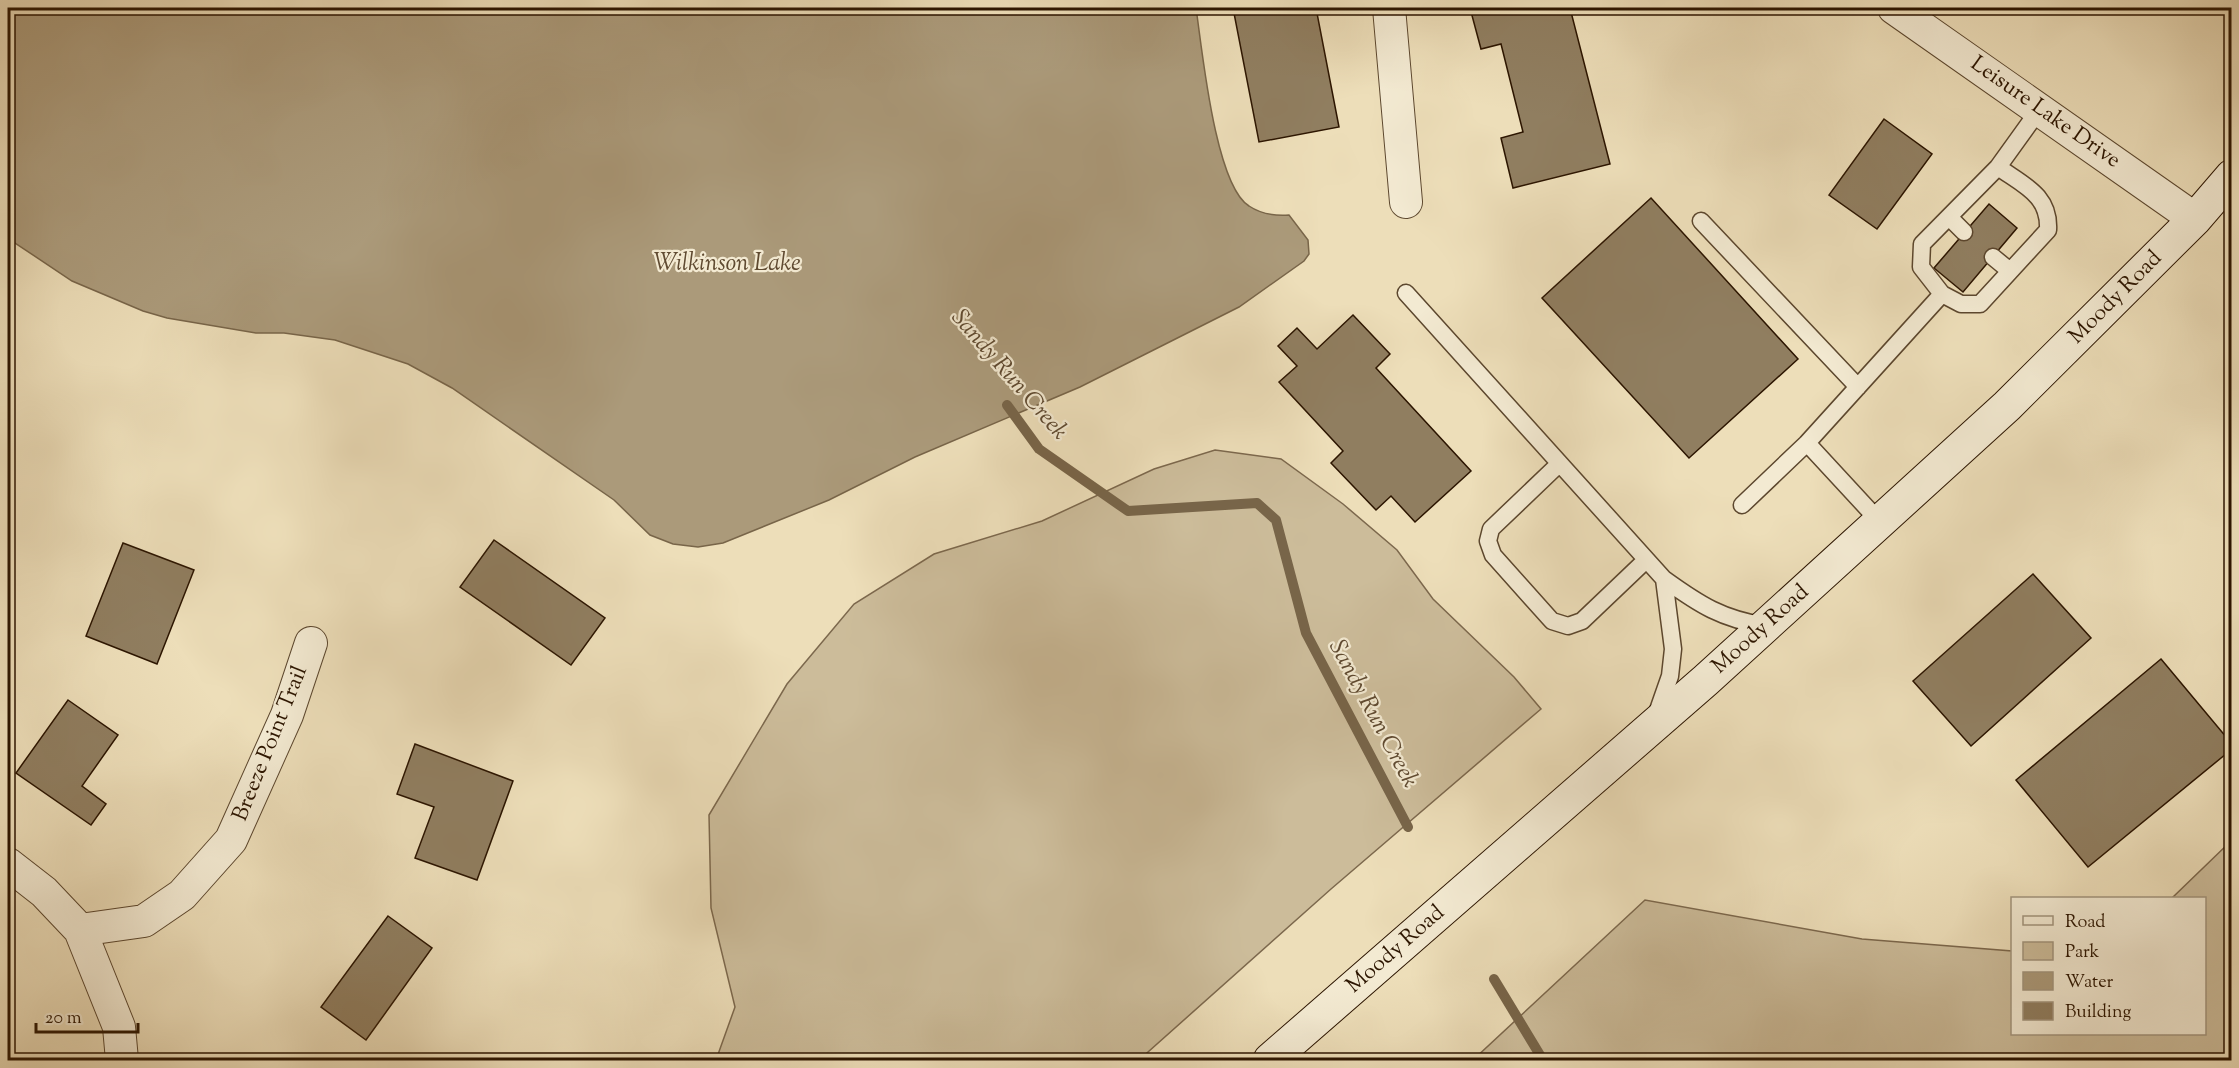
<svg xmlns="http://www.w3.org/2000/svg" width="2239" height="1068" font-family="'Sorts Mill Goudy',serif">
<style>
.green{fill:#ccbc9a;stroke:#7c684d;stroke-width:1.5}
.water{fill:#ab9a7a;stroke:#786549;stroke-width:1.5}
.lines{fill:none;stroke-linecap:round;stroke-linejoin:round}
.stream{stroke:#786549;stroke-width:10}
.building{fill:#907e60;stroke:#2c1500;stroke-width:1.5}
.service-casing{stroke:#5c472e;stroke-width:19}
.minor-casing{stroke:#5c472e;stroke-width:34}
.secondary-casing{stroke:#2c1500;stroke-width:35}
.service{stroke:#f3ead2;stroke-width:16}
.minor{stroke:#f3ead2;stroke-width:32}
.secondary{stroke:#f3ead2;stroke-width:33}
.labels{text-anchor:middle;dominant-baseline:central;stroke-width:4.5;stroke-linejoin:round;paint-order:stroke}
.street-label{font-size:22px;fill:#2c1500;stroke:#f3ead2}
.water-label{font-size:24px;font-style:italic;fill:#5f4a31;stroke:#f3ead2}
</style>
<rect width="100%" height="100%" fill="#eddeb9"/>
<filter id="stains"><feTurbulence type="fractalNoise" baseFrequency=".00333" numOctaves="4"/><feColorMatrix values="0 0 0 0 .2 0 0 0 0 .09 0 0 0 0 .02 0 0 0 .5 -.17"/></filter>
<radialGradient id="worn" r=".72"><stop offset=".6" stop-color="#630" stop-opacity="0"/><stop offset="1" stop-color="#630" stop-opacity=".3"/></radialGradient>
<path class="green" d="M1215,450L1281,459L1343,504L1397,550L1433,599L1514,677L1541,709L1331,889L1139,1060H716L735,1007L711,908L709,815L787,684L854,604L934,554L1042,521L1154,469Z
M2231,841V1060H1473L1645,900L1862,939L2012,951V1034H2204V898H2172Z"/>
<path class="water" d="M8,8H1196C1202,48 1215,185 1249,206C1261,214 1275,216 1289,215L1308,240L1309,254L1304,261L1239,307L1080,387L915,457L829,500L723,543L698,547L673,544L650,535L614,500L452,388L408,364L335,340L284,333H256L167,318L143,311L72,281L9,239Z"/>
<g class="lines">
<path class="stream" d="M1007,405L1039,449L1128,511L1257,503L1276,520L1306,633L1408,827
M1494,979L1543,1060"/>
</g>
<path class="building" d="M1233,8H1316L1339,127L1259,142Z
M1470,8H1570L1610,164L1513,188L1501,138L1523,132L1501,44L1481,49Z
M1884,119L1932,154L1877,229L1829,195Z
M1651,198L1798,359L1689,458L1542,298Z
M1989,204L2017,228L1963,292L1934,268Z
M1353,315L1390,354L1376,368L1471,471L1415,522L1391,496L1376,510L1331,463L1343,451L1279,382L1297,366L1278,346L1297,328L1317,349Z
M494,540L605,618L571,665L460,587Z
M123,543L194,570L157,664L86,636Z
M2033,574L2091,638L1971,746L1913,681Z
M2161,659L2232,744V749L2088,867L2016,780Z
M68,700L118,735L82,786L106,804L91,825L16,773Z
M415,744L513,781L477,880L415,858L434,807L397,794Z
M388,916L432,948L366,1040L321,1007Z"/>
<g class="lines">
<defs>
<path id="service" d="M1949,217L1964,232
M1701,221L1858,387
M1993,257L2010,271
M1406,293L1664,579C1700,605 1722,619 1766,626
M1942,294L1921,267L1922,244L1998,167
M1559,464L1491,529L1488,541L1493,555L1552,621L1568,626L1582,621L1646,560
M1742,505L1807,443
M1880,522L1807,443L1942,294L1961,304H1980L2048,230C2050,195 2023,185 1998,167L2039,110
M1656,716L1670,676L1673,649L1664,579"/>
<path id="minor" d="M1389,8L1406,202
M1894,8L2195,219
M8,864L44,892L80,930L119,1027L122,1060
M80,930L144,921L182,895L231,840L287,715L311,643"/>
<path id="secondary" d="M1270,1060L1706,680L2007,406L2195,219L2232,176"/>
</defs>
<use href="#service" class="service-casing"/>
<use href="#minor" class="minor-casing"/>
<use href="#secondary" class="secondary-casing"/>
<use href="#service" class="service"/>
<use href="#minor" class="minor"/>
<use href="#secondary" class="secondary"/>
</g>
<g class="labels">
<g class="street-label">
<text transform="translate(2045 113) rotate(35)">Leisure Lake Drive</text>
<text transform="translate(2116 298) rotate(-45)">Moody Road</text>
<text transform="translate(1761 630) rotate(-42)">Moody Road</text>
<text transform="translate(271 744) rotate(-68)">Breeze Point Trail</text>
<text transform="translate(1396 950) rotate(-41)">Moody Road</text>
</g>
<g class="water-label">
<text x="727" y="264">Wilkinson Lake</text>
<text transform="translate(1009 375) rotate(49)">Sandy Run Creek</text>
<text transform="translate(1373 714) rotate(62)">Sandy Run Creek</text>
</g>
</g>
<rect width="2239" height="1068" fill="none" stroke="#eddeb9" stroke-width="30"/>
<rect x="9" y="9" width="2221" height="1050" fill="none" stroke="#2c1500" stroke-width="3"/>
<rect x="15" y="15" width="2209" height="1038" fill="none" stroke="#2c1500" stroke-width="1.5"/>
<rect x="2011" y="897" width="195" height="138" fill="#f3ead2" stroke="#a3957e" stroke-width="1.5"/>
<rect x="2023" y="916" width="30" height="9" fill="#f3ead2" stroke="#a3957e" stroke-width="1.5"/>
<text x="2065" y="927" font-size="18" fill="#2c1500">Road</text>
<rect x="2023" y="942" width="30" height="18" fill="#ccbc9a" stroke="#a3957e" stroke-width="1.5"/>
<text x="2065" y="957" font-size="18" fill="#2c1500">Park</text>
<rect x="2023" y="972" width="30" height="18" fill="#ab9a7a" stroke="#a3957e" stroke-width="1.5"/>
<text x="2065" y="987" font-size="18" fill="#2c1500">Water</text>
<rect x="2023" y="1002" width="30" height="18" fill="#907e60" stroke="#a3957e" stroke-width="1.5"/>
<text x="2065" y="1017" font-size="18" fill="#2c1500">Building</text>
<path d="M36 1023v9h102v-9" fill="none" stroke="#2c1500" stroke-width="3"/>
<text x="45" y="1023" font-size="18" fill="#2c1500" stroke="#f3ead2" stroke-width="4.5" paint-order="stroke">20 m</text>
<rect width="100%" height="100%" filter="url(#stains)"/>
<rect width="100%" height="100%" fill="url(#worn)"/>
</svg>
